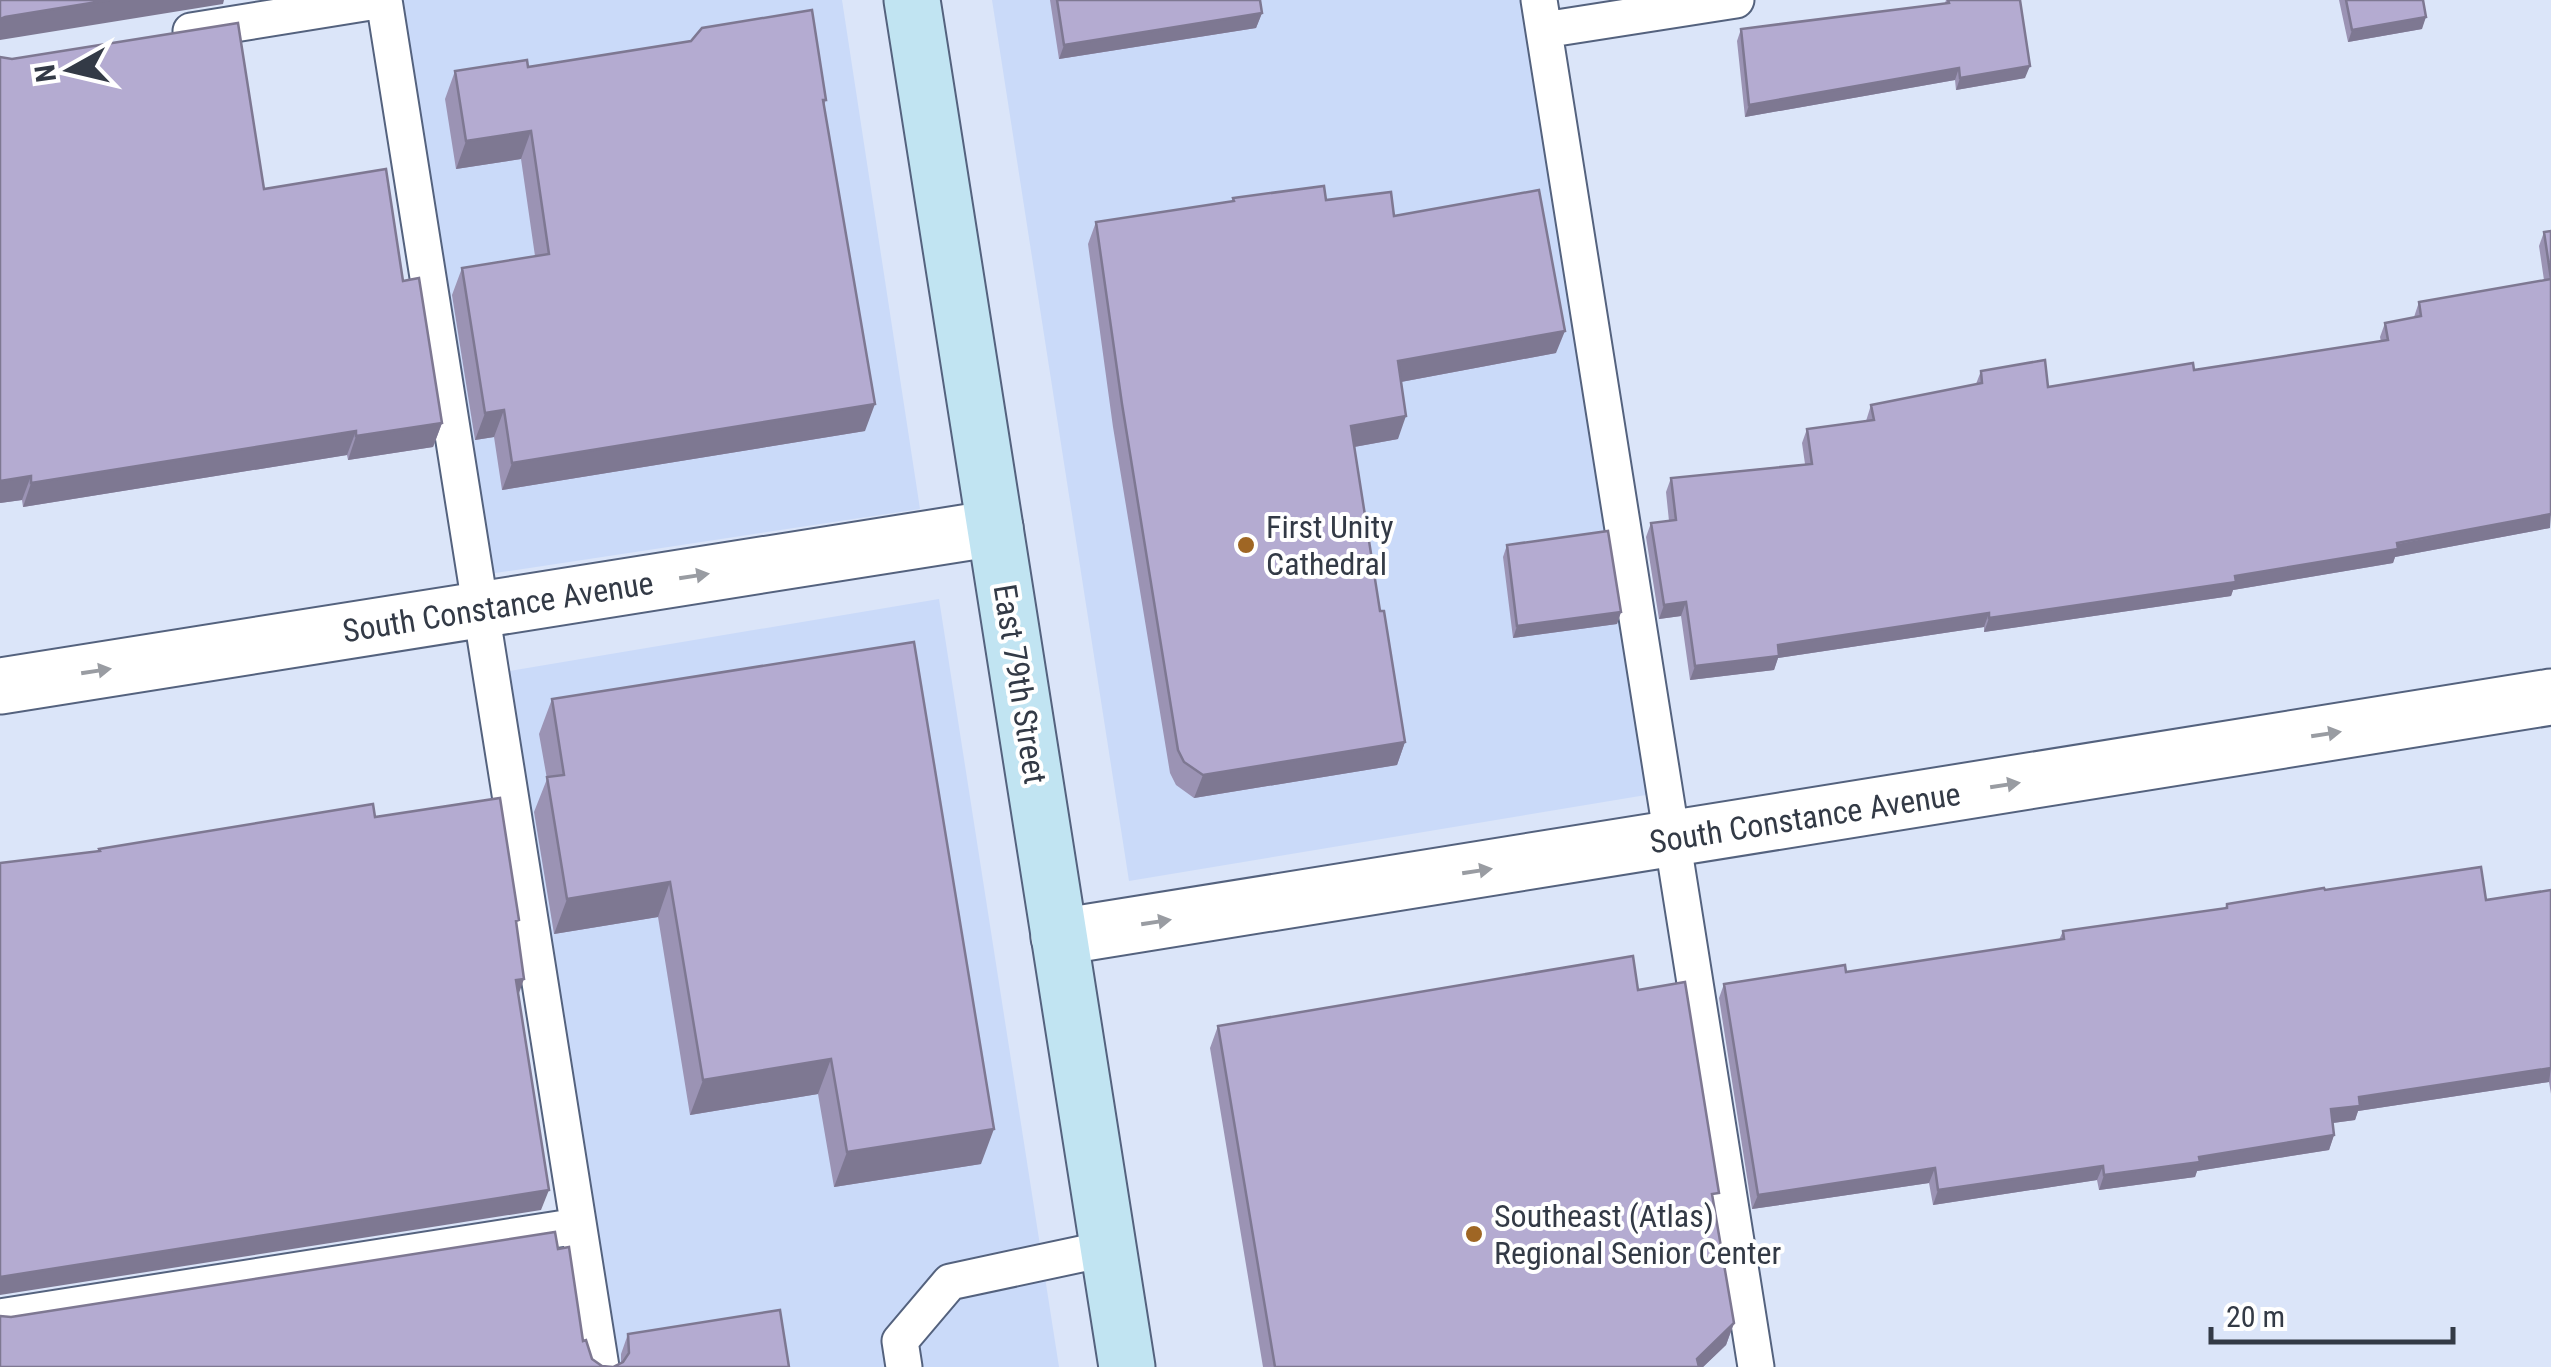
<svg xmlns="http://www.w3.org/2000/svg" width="2551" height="1367" font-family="'Roboto Condensed',sans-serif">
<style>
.built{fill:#cadaf9}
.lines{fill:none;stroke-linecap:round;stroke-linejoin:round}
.lane-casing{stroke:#54627e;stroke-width:39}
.street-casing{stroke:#54627e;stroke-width:59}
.secondary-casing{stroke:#54627e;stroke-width:59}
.lane{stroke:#fff;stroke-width:35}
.street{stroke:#fff;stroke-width:55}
.secondary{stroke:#c1e4f2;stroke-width:55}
.wall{fill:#9b93b4}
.shaded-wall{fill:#7e7892}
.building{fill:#b4abd1;stroke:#7e7892;stroke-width:2.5}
.oneway{fill:#999ca2}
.poi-dot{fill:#9f6624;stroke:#fff;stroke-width:4}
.labels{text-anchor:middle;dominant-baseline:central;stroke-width:8;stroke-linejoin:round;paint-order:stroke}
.poi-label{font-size:32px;fill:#333a46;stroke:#fff;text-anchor:start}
.street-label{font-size:32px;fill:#333a46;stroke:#fff}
</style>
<rect width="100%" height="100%" fill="#dbe5f9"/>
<path class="built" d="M384,0H842L920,509L476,576Z
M992,0H1539L1664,792L1129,881Z
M939,599L1059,1367H601L491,674Z"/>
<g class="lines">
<defs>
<path id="lane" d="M384,0L601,1367
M1539,0L1756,1367
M1544,30L1736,0
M191,31L383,0
M0,1317L578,1226
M904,1367L900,1341L950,1282L1109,1248"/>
<path id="street" d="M0,686L995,528
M1059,937L2551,697"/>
<path id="secondary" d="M912,0L1127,1367"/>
</defs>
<use href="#lane" class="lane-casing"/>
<use href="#street" class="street-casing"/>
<use href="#secondary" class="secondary-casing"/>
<use href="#lane" class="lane"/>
<use href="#street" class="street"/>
<use href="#secondary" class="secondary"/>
</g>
<path class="wall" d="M1050,0H1260L1262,13L1256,28L1059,59Z
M1946,0H2020L2025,78L1956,90L1955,80L1745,117L1737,41L1741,29L1945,3Z
M2339,0H2423L2422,29L2348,42Z
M528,67L826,100L824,105L865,431L502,490L494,437L475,440L452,295L462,268L535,256L521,159L456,169L445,99L455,71Z
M264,189L403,281L442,423L433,447L348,460L347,455L23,507L22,500L0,503Z
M1233,198L1326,200L1394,216L1556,353L1401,382L1398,439L1354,447L1380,611L1405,742L1397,765L1194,798L1176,785L1170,773L1113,427L1088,244L1096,222L1232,201Z
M2551,231L2550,528L2395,557L2393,563L2233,590L2231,596L1984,632V627L1778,658L1774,670L1690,680L1681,616L1659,619L1646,537L1651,523L1669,521L1666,492L1671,478L1805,464L1802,443L1807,429L1866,421L1871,405L1976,384L1981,371L2048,387L2194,370L2381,342L2380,337L2385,323L2414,317L2419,302L2544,280L2539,246L2544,232Z
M1507,545L1621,612L1617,624L1513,638L1503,557Z
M552,699L981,1164L834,1187L818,1094L690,1115L658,917L554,934L534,812L547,779L539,734Z
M2325,890L2486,900L2551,890V1094L2549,1082L2358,1111L2355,1120L2333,1123L2334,1135L2329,1150L2197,1171L2195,1177L2099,1190L2097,1180L1933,1205L1929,1183L1752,1209L1719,998L1724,984L1846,972L2059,940L2063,931L2225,908L2227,904Z
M1638,990L1714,1206L1734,1323L1726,1345L1703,1367H1263L1210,1048L1218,1026Z
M558,1249L583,1341L592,1359L602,1366L613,1367L621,1363V1354L628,1334L789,1367H0L11,1317Z"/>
<path class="shaded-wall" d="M109,0H224L223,4L0,40V19L5,17Z
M1262,13L1256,28L1059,59L1064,45Z
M2426,17L2422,29L2348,42L2352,30Z
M2030,66L2025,78L1956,90L1960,78Z
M1959,68L1955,80L1745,117L1749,105Z
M531,131L521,159L456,169L466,141Z
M1565,331L1556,353L1390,384L1398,361Z
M875,404L865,431L502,490L512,463Z
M504,410L494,437L475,440L485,413Z
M1406,416L1398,439L1343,449L1351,426Z
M442,423L433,447L348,460L356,436Z
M356,431L347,455L23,507L31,483Z
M31,476L22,500L0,503V481Z
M2551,514L2550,528L2395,557L2393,563L2233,590L2231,596L1984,632L1989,618L2235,576Z
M1686,602L1681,616L1659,619L1664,605Z
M1621,612L1617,624L1513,638L1517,626Z
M1989,613L1984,627L1778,658L1774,670L1690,680L1695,666L1778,645Z
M1405,742L1397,765L1194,798L1203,775Z
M670,882L658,917L554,934L567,899Z
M524,979L517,999L516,980Z
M831,1059L818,1094L690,1115L703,1080Z
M2551,1068L2549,1082L2358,1111L2355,1120L2325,1124L2331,1109L2359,1097Z
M994,1129L981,1164L834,1187L847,1152Z
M2334,1135L2329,1150L2197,1171L2195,1177L2099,1190L2104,1175L2199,1157Z
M2103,1166L2097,1180L1933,1205L1938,1190Z
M1935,1168L1929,1183L1752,1209L1758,1195Z
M549,1190L541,1210L0,1295V1277L4,1275Z
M1734,1323L1726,1345L1703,1367H1694L1697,1359Z"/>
<path class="building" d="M0,0H109L5,17L0,19Z
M1057,0H1260L1262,13L1064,45Z
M1948,0H2020L2030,66L1960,78L1959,68L1749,105L1741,29L1949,3Z
M2346,0H2423L2426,17L2352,30Z
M812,10L826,100H823L875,404L512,463L504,410L485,413L462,268L549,254L531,131L466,141L455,71L527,60L528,67L691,41L702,28Z
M238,23L264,189L386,169L403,281L419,278L442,423L356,436V431L31,483V476L0,481V57L12,59Z
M1324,186L1326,200L1391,192L1394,216L1539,190L1565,331L1398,361L1406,416L1351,426L1380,611H1384L1405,742L1203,775L1184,762L1178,750L1122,404L1096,222L1234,201L1233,198Z
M2551,231V514L2397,543L2398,549L2235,576L2236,582L1989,618V613L1778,645L1779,656L1695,666L1686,602L1664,605L1651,523L1676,520L1671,478L1812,464L1807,429L1874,420L1871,405L1982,383L1981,371L2045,360L2048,387L2193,363L2194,370L2388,340L2385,323L2421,316L2419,302L2551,279L2544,232Z
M1608,531L1621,612L1517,626L1507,545Z
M914,642L994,1129L847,1152L831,1059L703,1080L670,882L567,899L547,777L564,775L552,699Z
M500,798L519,920L516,921L524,979L516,980L549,1190L0,1277V863L100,851L99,849L373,804L375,817Z
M2481,867L2486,900L2551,890V1068L2359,1097L2360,1106L2331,1109L2334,1135L2199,1157L2200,1162L2104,1175L2103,1166L1938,1190L1935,1168L1758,1195L1724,984L1845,965L1846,972L2064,939L2063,931L2227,908V904L2324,888L2325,890Z
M1633,956L1638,990L1685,982L1719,1193L1712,1194L1734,1323L1697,1359L1699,1367H1275L1218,1026Z
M555,1232L558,1249L569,1247L583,1341L586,1340L592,1359L602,1366L613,1367L623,1362L629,1353L628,1334L780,1310L789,1367H0V1316L11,1317Z"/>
<defs><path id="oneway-solid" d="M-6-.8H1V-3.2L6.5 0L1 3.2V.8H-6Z" transform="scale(2.5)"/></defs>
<g class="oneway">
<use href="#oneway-solid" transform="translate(694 576) rotate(-9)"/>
<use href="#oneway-solid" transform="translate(96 671) rotate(-9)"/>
<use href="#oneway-solid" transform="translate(2326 734) rotate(-9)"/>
<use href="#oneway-solid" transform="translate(2005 785) rotate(-9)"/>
<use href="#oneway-solid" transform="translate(1477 871) rotate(-9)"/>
<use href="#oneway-solid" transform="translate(1156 922) rotate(-9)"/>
</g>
<g class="poi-dot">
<circle cx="1246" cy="545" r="10"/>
<circle cx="1474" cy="1234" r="10"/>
</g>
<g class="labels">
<g class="poi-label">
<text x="1266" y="527">First Unity<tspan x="1266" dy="37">Cathedral</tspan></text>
<text x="1494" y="1216">Southeast (Atlas)<tspan x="1494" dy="37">Regional Senior Center</tspan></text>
</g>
<g class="street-label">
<text transform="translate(498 607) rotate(-9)">South Constance Avenue</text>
<text transform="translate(1020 684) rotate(81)">East 79th Street</text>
<text transform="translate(1805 818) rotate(-9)">South Constance Avenue</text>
</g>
</g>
<g transform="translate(70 70) rotate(262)" stroke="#ffffff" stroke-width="8" paint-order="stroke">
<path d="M0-8L18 38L0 25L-18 38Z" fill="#333a46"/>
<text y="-15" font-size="28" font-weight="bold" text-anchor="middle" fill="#333a46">N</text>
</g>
<path d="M2211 1327v15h242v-15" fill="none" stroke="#333a46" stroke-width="5"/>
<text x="2226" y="1327" font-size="30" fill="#333a46" stroke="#ffffff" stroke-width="8" paint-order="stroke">20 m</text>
</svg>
